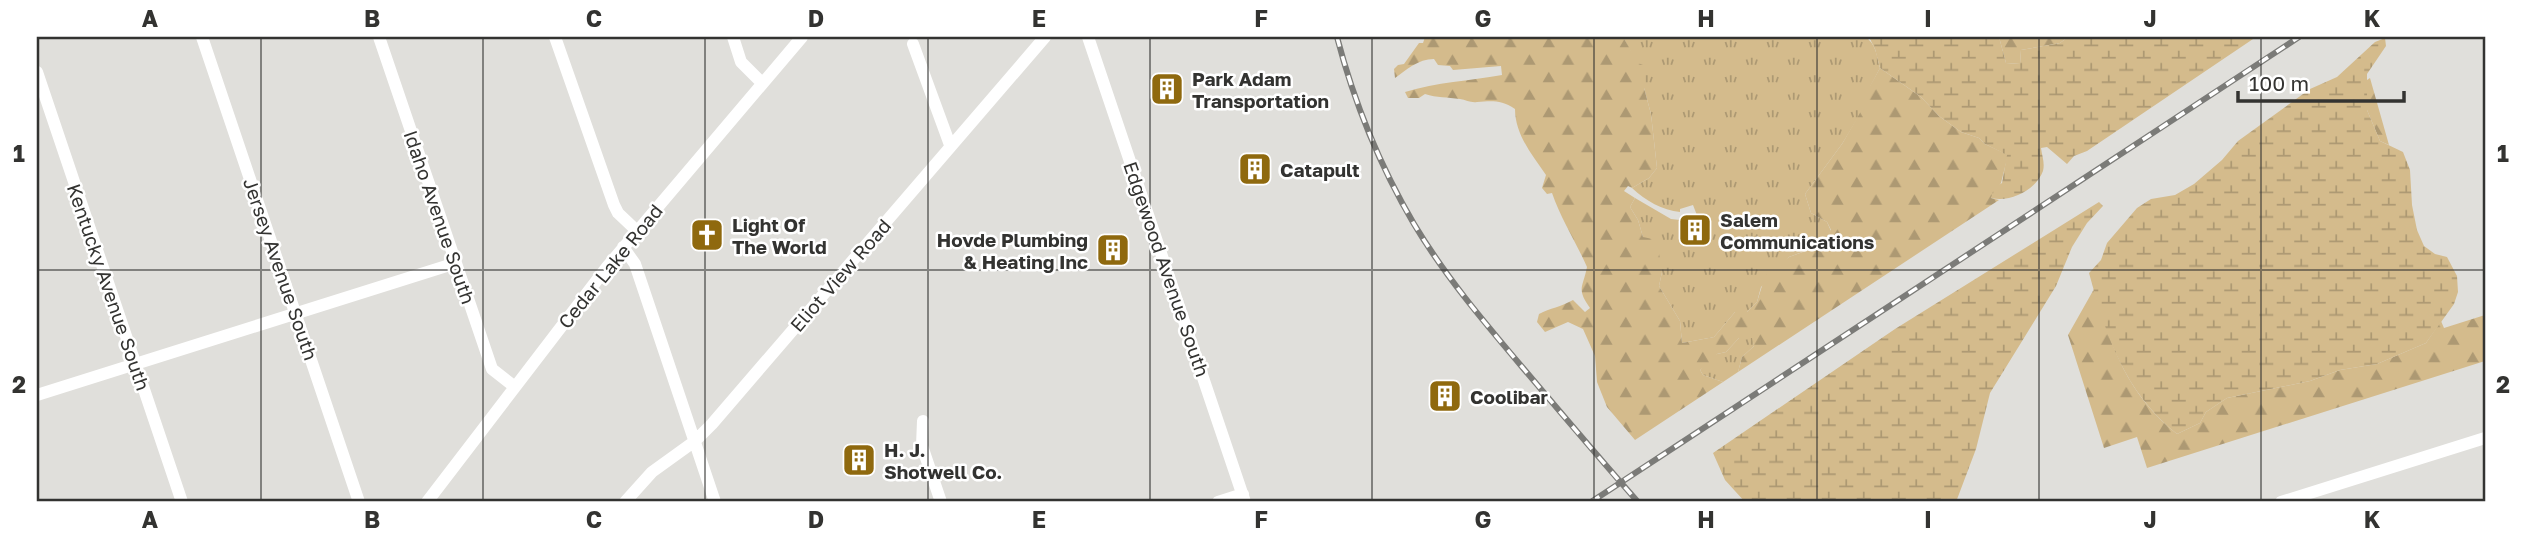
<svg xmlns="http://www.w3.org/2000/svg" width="2522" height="539" font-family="'Golos Text',sans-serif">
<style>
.grass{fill:url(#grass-tufts)}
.forest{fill:url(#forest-firs)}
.wetland{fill:url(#wetland-marsh)}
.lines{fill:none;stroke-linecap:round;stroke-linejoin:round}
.minor{stroke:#fff;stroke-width:12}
.rail-casing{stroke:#7b7b78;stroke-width:6}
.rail{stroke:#fff;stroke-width:3.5;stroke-dasharray:10;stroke-linecap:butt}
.grid{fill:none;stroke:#333331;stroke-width:2;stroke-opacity:0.55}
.labels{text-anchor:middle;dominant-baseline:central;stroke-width:5;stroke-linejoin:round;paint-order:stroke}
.poi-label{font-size:19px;font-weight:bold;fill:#333331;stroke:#fff;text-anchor:start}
.street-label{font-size:19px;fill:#333331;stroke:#fff}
.neatline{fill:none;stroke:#333331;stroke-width:2.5}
.grid-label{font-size:23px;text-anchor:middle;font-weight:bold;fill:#333331}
</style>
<defs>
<pattern id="grass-tufts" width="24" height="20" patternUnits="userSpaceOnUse" patternTransform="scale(1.75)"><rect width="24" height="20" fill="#d4bb8c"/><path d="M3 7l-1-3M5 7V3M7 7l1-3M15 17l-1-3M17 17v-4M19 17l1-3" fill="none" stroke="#ad9973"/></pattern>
<pattern id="forest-firs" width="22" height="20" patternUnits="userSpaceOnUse" patternTransform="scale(1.75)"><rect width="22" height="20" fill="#d4bb8c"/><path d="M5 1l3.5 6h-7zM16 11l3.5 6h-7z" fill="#ad9973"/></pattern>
<pattern id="wetland-marsh" width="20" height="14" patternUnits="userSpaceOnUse" patternTransform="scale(1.75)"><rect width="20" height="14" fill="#d4bb8c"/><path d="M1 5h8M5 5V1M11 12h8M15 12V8" fill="none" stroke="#ad9973"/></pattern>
</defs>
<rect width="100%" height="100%" fill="#e0dfdb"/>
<path class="grass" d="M1623,37H1865C1876,43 1877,57 1880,68L1870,87L1865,106L1842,144L1805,194L1811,213L1827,222L1831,231L1821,245L1789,257L1761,287L1757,302L1747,312H1735L1714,337L1682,343L1680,321L1659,286L1662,272L1643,237L1638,220L1630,207L1635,198L1671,219L1680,220L1685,223L1691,240L1705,236L1693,205L1680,209V212C1662,210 1646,201 1632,188L1649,178L1657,168L1651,114L1644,88V77Z
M1739,338H1753L1754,346L1742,357L1738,372L1723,382L1703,375L1700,370L1717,354L1726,352Z"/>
<path class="forest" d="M1425,37H1623L1638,63L1648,67L1644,77V88L1651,114L1657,168L1649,178L1632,188L1628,186L1624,191L1635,198L1630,207L1638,220L1643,237L1657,240L1662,272L1659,286L1680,321L1682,343L1714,337L1735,312H1747L1757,302L1765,276L1789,257L1822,245L1831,230L1827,222L1811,213L1805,194L1842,144L1864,106V92L1870,86L1880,68L1921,97L1939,116L1961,132L1979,138L1985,144L2008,155L2001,183L1991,198L1999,200L1738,372L1742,357L1754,346L1752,338H1739L1726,352L1717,354L1713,366L1707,365L1700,370L1703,375L1723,382L1635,440L1607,407L1597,382L1595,356L1583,329L1568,322L1545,332L1537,322L1539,314C1550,308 1561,307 1573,300L1585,312L1590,308C1576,288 1583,288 1587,267C1576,242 1561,219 1552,193L1547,194L1542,188L1546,175C1532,155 1515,134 1515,109C1501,100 1493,101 1477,102C1471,103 1466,100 1460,99C1447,97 1437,98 1425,94L1419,98H1408L1405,92C1437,82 1469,81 1502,75L1501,66L1453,70L1450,66L1438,65L1434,59C1418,59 1406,70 1395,78L1394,69L1398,65L1404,64L1419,43H1423Z
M1999,37H2068L2060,43L2021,50L2020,64L2006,63Z
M2370,78L2389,145L2380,141L2367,110V80Z
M2094,289C2112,348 2127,394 2177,434L2200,423L2206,412L2227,398L2310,381L2340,370L2377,364L2426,343L2441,321L2444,328L2485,315V361L2147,468L2137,437L2104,448L2068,335Z"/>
<path class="wetland" d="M1865,37H1999L2006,63L2020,64L2021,50L2060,43L2068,37H2256L2087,151L2074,156L2067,164L2047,147L2041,148C2042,156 2045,163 2043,171C2036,190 2010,203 1991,198L1994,188L2002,183L2007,155L1985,144L1979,138L1961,132L1939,116L1921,97L1880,68L1875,49L1870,39Z
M2385,38L2386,46L2367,74V110L2380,141L2403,152L2410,170L2412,205L2417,230L2424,246L2435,254L2447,257L2457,276L2458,292L2454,304L2426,343L2377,364L2340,370L2310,381L2227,398L2206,412L2200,423L2177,434C2124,392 2106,335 2089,273L2101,260L2107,243L2137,208L2151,199L2175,195L2194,184L2222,160L2238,141L2310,89L2337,77L2375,42Z
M2099,202L2103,206L2087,223L2072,247L2056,286L1990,393L1976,449L1956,502H1745L1725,480L1713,453L1895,329Z"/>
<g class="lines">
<path class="minor" d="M202,37L359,502
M379,37L492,369L515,387
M555,37L614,205L618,213L637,231
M733,37L741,62L762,83
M1088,37L1245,502
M913,44L950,145
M37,72L182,502
M623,247L635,264L715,502
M37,395L456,263
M923,421L922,446L941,502
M427,502L607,267L802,37
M625,502L652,472L695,441L712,424L1045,37
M1218,502L1243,494
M2281,502L2485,438"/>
<defs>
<path id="rail" d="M1337,37C1354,102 1380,166 1414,224C1445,276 1484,322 1523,368C1561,413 1599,458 1638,502
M1591,502L2299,37"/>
</defs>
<use href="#rail" class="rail-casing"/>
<use href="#rail" class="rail"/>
</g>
<path class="grid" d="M261,37V502M483,37V502M705,37V502M928,37V502M1150,37V502M1372,37V502M1594,37V502M1817,37V502M2039,37V502M2261,37V502M37,270H2485"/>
<defs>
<symbol id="building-square" viewBox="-11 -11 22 22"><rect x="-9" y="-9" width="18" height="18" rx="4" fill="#8f690e" stroke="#fff"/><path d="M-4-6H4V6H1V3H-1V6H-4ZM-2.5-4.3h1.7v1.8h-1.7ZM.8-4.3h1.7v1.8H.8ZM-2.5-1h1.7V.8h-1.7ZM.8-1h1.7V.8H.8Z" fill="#fff"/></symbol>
<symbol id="church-square" viewBox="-11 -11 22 22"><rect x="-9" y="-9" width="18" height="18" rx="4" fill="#8f690e" stroke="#fff"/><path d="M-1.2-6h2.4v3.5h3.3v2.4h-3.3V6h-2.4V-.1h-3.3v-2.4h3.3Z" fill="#fff"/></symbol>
</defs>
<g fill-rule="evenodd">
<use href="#building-square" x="1148" y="70" width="38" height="38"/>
<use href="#building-square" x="1236" y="150" width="38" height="38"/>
<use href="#building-square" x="1676" y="211" width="38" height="38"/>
<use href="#church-square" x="688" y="216" width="38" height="38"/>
<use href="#building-square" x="1094" y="231" width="38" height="38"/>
<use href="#building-square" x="1426" y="377" width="38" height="38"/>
<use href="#building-square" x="840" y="441" width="38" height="38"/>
</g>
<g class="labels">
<g class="poi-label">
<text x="1192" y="78">Park Adam<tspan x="1192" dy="22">Transportation</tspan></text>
<text x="1280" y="169">Catapult</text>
<text x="1720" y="219">Salem<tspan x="1720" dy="22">Communications</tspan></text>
<text x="732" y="224">Light Of<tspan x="732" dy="22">The World</tspan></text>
<text x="1088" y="239" text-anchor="end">Hovde Plumbing<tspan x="1088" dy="22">&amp; Heating Inc</tspan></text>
<text x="1470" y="396">Coolibar</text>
<text x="884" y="449">H. J.<tspan x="884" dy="22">Shotwell Co.</tspan></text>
</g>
<g class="street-label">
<text transform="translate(440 217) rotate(71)">Idaho Avenue South</text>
<text transform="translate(610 266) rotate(-51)">Cedar Lake Road</text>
<text transform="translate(281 269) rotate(71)">Jersey Avenue South</text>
<text transform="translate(1167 269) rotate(71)">Edgewood Avenue South</text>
<text transform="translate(840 275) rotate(-49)">Eliot View Road</text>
<text transform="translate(109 287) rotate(71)">Kentucky Avenue South</text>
</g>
</g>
<rect width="2522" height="539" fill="none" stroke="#ffffff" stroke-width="77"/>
<path d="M2238 91v10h166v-10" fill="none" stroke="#333331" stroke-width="3.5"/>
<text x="2249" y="91" font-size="21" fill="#333331" stroke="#ffffff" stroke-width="5" paint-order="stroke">100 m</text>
<rect x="38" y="38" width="2446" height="462" class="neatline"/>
<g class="grid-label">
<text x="150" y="27">A</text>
<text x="372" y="27">B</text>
<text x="594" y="27">C</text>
<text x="816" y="27">D</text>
<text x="1039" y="27">E</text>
<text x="1261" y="27">F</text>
<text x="1483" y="27">G</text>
<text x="1706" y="27">H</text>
<text x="1928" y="27">I</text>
<text x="2150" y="27">J</text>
<text x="2372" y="27">K</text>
<text x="19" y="162">1</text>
<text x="2503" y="162">1</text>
<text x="19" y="393">2</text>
<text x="2503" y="393">2</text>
<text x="150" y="528">A</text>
<text x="372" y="528">B</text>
<text x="594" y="528">C</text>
<text x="816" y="528">D</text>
<text x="1039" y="528">E</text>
<text x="1261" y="528">F</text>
<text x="1483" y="528">G</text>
<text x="1706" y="528">H</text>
<text x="1928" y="528">I</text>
<text x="2150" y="528">J</text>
<text x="2372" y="528">K</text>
</g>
</svg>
